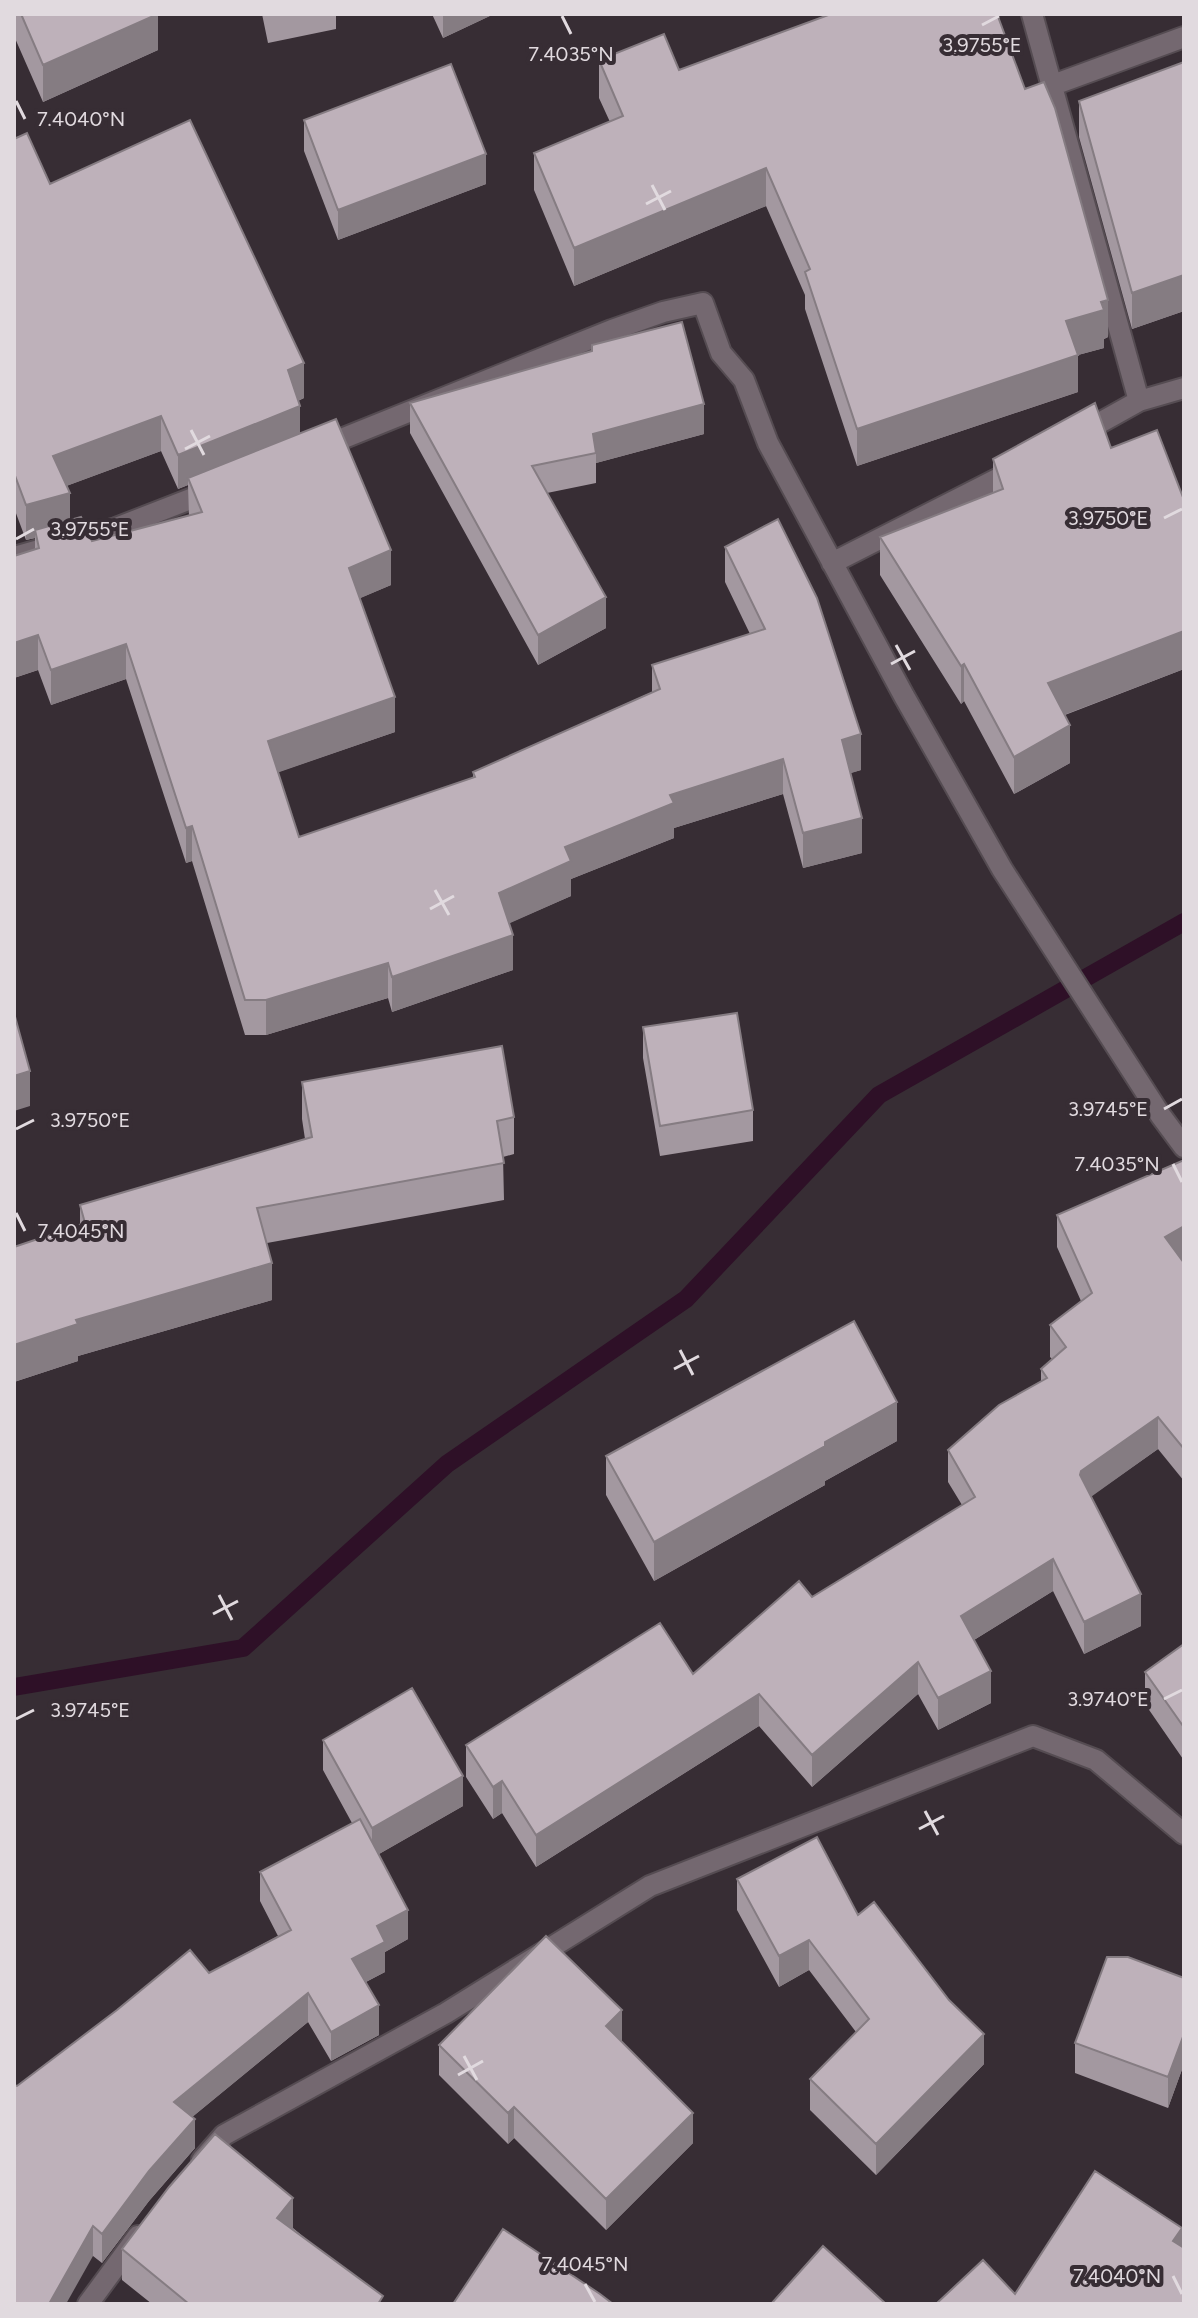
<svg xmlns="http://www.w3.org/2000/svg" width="1198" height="2318" font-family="Figtree,sans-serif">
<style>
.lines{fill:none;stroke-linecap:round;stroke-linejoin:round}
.stream{stroke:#2e1027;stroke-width:18}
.street-casing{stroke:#554c52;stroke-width:24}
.street{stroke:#746870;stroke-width:20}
.wall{fill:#a398a0;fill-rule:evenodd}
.shaded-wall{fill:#857c82}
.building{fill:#beb1ba;stroke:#857c82;stroke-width:2}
.ticks{fill:none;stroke:#e1dadf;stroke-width:3}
.ticks-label{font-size:20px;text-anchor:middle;fill:#e1dadf;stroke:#372d34;stroke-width:8;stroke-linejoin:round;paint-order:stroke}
</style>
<rect width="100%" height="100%" fill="#372d34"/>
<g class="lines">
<path class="stream" d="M14,1687L243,1648L447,1464L686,1299L879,1095L1184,922"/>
<defs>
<path id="street" d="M1032,14L1139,401L1078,435
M1053,85L1184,37
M1139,401L1184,388
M319,448L612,330L663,312L703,303L721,353L744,380L768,443L904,696L1002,869L1161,1116L1184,1147
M14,557L116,528L211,491
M832,563L1015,470
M202,2160L224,2135L446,2013L650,1886L1033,1736L1096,1760L1184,1834
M88,2304L138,2236"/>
</defs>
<use href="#street" class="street-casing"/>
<use href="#street" class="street"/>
</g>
<path class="wall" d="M14,14H158V50L43,102L14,36Z
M262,14H336V29L268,43Z
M432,14H494L443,38Z
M599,60L679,70L1108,337L1104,339V348L1078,355V392L857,466L805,309V295L766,206L574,286L534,190V153L610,122L599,98Z
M1184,62V311L1132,329L1079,137V101Z
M304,120L486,184L338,240L304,151Z
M14,139L50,184L304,398L298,401L300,434L391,585L360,598L395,732L278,772L299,837L473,778V772L652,692V665L750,634L725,582V547L861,770L850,773L862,853L803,868L783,794L674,828V838L571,879V896L509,923L513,970L392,1012L388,998L266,1035H245L192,861L186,863L126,679L51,705L38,670L14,678V556L35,549V538L26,540L14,508ZM161,451L178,489L188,485L189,516L92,541L70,520L66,486Z
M410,403L704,434L596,463V483L547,493L606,628L538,665L410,433Z
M993,459L1184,669L1065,715L1070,763L1014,794L964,701L961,704L880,575V537L993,494Z
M643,1027L753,1110V1141L660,1156L643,1058Z
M302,1082L514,1117V1154L503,1157L504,1200L267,1243L272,1300L78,1356V1361L14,1382V1247L80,1225V1205L305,1139L302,1119Z
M1057,1215L1184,1259L1182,1260L1184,1263V1481L1158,1449L1091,1496L1141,1626L1084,1654L1053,1591L974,1640L991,1703L938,1730L918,1694L812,1787L759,1726L536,1867L502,1813L493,1819L466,1777V1745L693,1674L812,1597L962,1505L948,1482V1450L1041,1382V1369L1052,1359L1050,1357V1325L1081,1301L1057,1247Z
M897,1441L825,1481V1485L654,1581L606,1495V1456Z
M1184,1644V1758L1183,1759L1145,1704V1672Z
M323,1740L463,1806L379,1854L408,1939L385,1952V1972L366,1982L379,2035L331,2061L308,2022L192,2117L195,2148L149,2201L102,2263L93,2256L17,2086L209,1973L278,1936L260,1901V1872L352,1823L323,1770Z
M737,1879L858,1915L984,2064L876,2175L810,2110V2079L856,2032L809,1970L779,1987L737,1910Z
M1184,1978V2064L1168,2108L1075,2073V2043Z
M621,2041L693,2143L606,2230L514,2138L508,2144L439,2075V2045Z
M293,2228L383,2304H152L122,2280V2249Z"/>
<path class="shaded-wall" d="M158,14V50L43,102V65Z
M443,14H494L443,38Z
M486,154V184L338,240V210Z
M766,168V206L574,286V248Z
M1184,275V311L1132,329V293Z
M1108,300V337L1104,339V348L1078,355V392L857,466V429Z
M304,363V398L288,405V370Z
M704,404V434L596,463V453L593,434Z
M300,406V441L188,478V485L178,489V455Z
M161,416V451L53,491V456Z
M70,493V528L35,530V538L26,540V505Z
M391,550V585L349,603V568Z
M606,597V628L538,665V635Z
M1184,631V669L1048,721V683Z
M38,635V670L14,678V643Z
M126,644V679L51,705V670Z
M964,664V701L961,704V666Z
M395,697V732L268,776V741Z
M1070,725V763L1014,794V757Z
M861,734V770L842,776V740Z
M783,759V794L674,828V838L571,879V896L499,928V893L565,847L670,795Z
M862,818V853L803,868V833Z
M192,826V861L186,863V828Z
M513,935V970L392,1012V977Z
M388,963V998L266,1035V1000Z
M30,1071V1106L14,1111V1076Z
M1184,1226V1259L1165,1269V1237Z
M272,1263V1300L78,1356V1361L14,1382V1345L76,1320Z
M897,1402V1441L825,1481V1485L654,1581V1542L825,1442Z
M1158,1417V1449L1081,1504V1471Z
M1053,1559V1591L961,1648V1616Z
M1141,1594V1626L1084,1654V1622Z
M918,1662V1694L812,1787V1755Z
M991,1671V1703L938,1730V1698Z
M759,1694V1726L536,1867V1835Z
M463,1776V1806L372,1858V1828Z
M502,1781V1813L493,1819V1787Z
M408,1910V1939L385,1952V1972L352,1989V1959L377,1926Z
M809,1940V1970L779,1987V1956Z
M308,1993V2022L174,2132V2102Z
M379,2005V2035L331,2061V2032Z
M622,2010V2041L606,2056V2026Z
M984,2034V2064L876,2175V2144Z
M1184,2034V2064L1168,2108V2077Z
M514,2107V2138L508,2144V2113Z
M693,2113V2143L606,2230V2199Z
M195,2119V2148L149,2201L102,2263V2234L149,2171Z
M293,2198V2228L277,2248V2218Z
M93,2226V2256L66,2304H49Z
M1182,2228V2260L1173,2241Z"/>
<path class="building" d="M21,14H158L43,65Z
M831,14H997L1025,89L1044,82L1055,108L1108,300L1101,302L1104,310L1066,321L1078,355L857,429L805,272L810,269L766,168L574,248L534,153L623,116L599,60L664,34L679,70Z
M1184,62V275L1132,293L1079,101Z
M451,64L486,154L338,210L304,120Z
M190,120L304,363L288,370L300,406L178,455L161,416L53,456L70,493L26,505L14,473V139L27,133L50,184Z
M682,322L704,404L593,434L596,453L532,466L606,597L538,635L410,403L592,351V345Z
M1095,403L1111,448L1157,430L1184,500V631L1048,683L1070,725L1014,757L964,664L961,666L880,537L1003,489L993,459Z
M336,419L391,550L349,568L395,697L268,741L299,837L475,777L473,772L660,689L652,665L765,629L725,547L778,519L817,598L861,734L842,740L862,818L803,833L783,759L670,795L674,803L565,847L571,861L499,893L513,935L392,977L388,963L266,1000H245L192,826L186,828L126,644L51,670L38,635L14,643V556L39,548L35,530L81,517L92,541L202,512L188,478Z
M14,1013L30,1071L14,1076Z
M737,1013L753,1110L660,1126L643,1027Z
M502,1046L514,1117L497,1121L504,1163L257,1208L272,1263L76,1320L78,1324L14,1345V1247L85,1223L80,1205L312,1137L302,1082Z
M1184,1160V1226L1165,1237L1184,1263V1449L1158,1417L1081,1471L1080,1475L1141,1594L1084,1622L1053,1559L961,1616L991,1671L938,1698L918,1662L812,1755L759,1694L536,1835L502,1781L493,1787L466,1745L660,1623L693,1674L799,1581L812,1597L975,1497L948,1450L999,1405L1047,1378L1041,1369L1066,1347L1050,1325L1092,1293L1057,1215Z
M854,1321L897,1402L825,1442V1446L654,1542L606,1456Z
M1184,1644V1726H1183L1145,1672Z
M412,1688L463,1776L372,1828L323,1740Z
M360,1819L408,1910L377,1926L385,1942L352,1959L379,2005L331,2032L308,1993L174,2102L195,2119L149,2171L102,2234L93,2226L49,2304H14V2085L17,2086L117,2010L190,1950L209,1973L291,1930L260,1872Z
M817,1837L858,1915L874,1902L949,2000L984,2034L876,2144L810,2079L869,2019L809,1940L779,1956L737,1879Z
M546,1936L622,2010L606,2026L693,2113L606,2199L514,2107L508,2113L439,2045Z
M1107,1957H1128L1184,1978V2034L1168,2077L1075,2043Z
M215,2134L293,2198L277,2218L383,2296L378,2304H189L122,2249L169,2187Z
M1095,2171L1182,2228L1173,2241L1184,2248V2304H936L983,2260L1015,2294Z
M503,2229L600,2294L613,2304H453Z
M823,2246L886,2304H771Z"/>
<path class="ticks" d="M562,16L571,34M982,25L999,16M16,101L25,119M652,185L665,210M646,204L671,191M191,430L204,455M185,449L210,436M1164,518L1182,509M16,539L34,529M896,645L910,670M891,664L915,651M435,890L449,915M430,909L454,896M1164,1109L1182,1099M16,1129L34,1120M1173,1164L1182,1182M16,1213L25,1231M680,1350L693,1375M674,1369L699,1356M219,1595L232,1620M213,1614L238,1601M1164,1699L1182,1690M16,1719L34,1710M925,1811L938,1835M919,1829L944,1816M464,2056L477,2080M458,2075L483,2061M1173,2276L1182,2294M585,2284L595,2302"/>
<g class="ticks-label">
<text x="982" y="52">3.9755°E</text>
<text x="571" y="61">7.4035°N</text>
<text x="81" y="126">7.4040°N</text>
<text x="1108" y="525">3.9750°E</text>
<text x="90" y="536">3.9755°E</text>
<text x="1108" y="1116">3.9745°E</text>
<text x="90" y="1127">3.9750°E</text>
<text x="1117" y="1171">7.4035°N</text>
<text x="81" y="1238">7.4045°N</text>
<text x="1108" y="1706">3.9740°E</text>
<text x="90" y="1717">3.9745°E</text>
<text x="585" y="2271">7.4045°N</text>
<text x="1117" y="2283">7.4040°N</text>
</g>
<rect width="1198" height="2318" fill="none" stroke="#e1dadf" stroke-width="32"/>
</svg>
